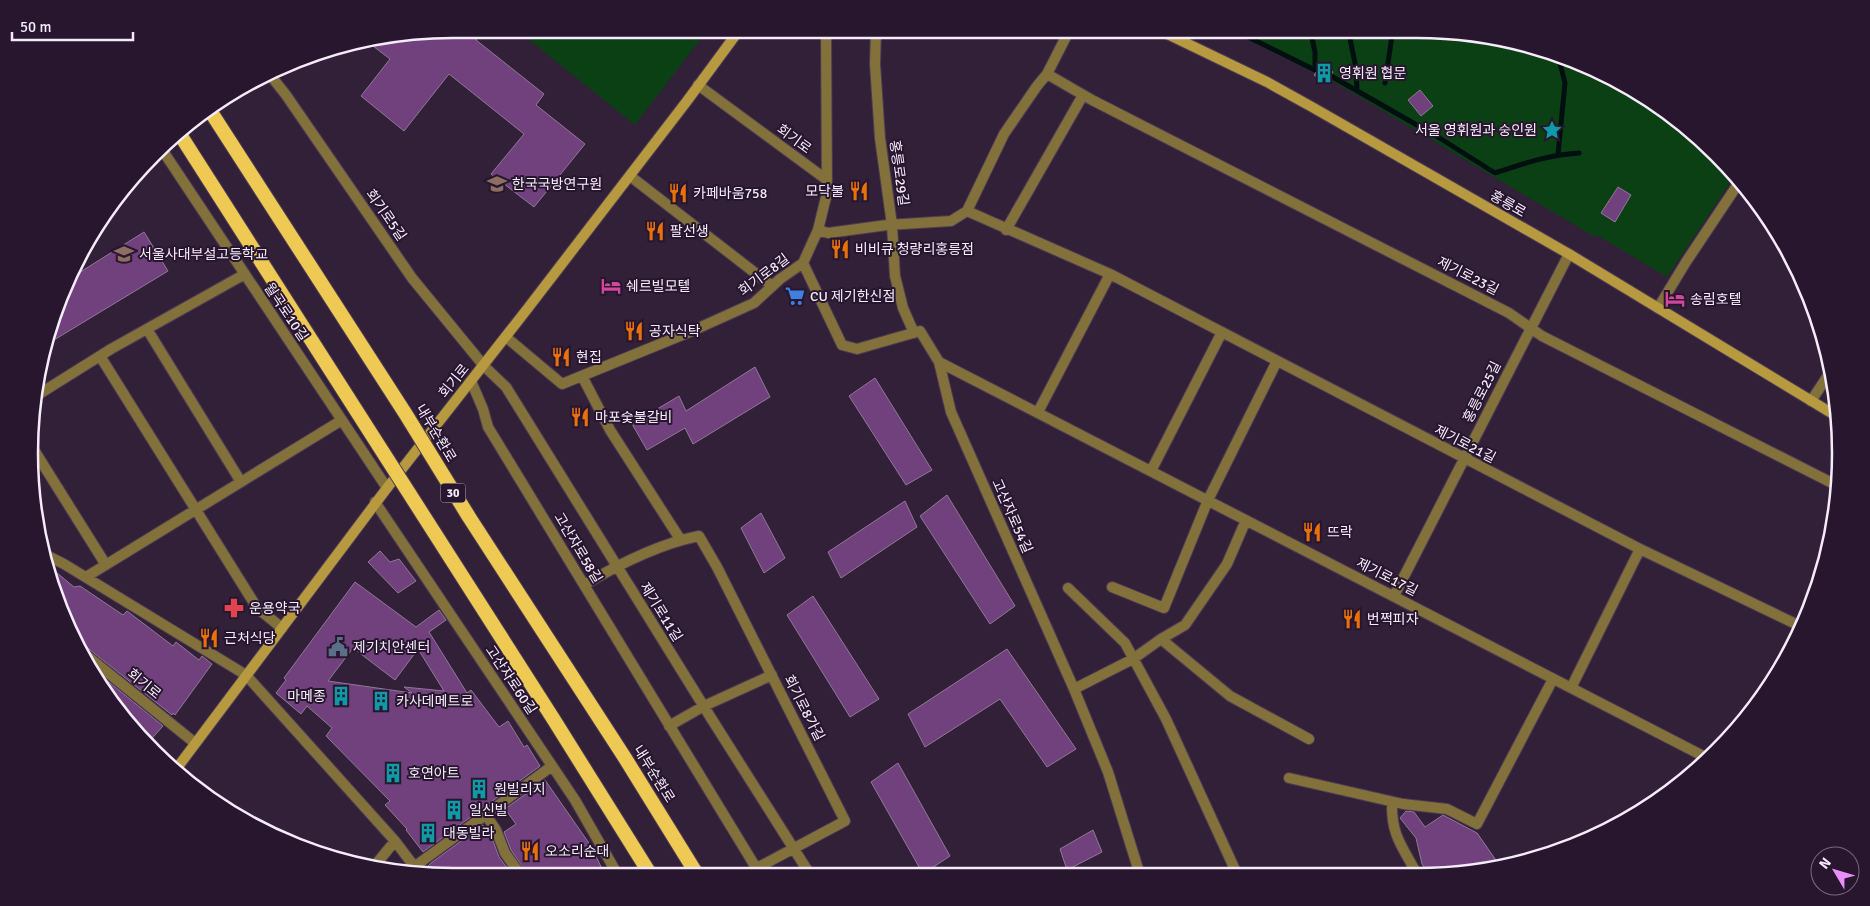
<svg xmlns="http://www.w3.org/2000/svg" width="1870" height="906" font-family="Signika,'Noto Sans KR',sans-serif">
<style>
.green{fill:#0b4015}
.pier{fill:#312038}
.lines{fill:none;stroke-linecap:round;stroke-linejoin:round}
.stream{stroke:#020f10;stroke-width:5}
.building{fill:#70417d;stroke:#8f7995;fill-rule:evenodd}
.minor-casing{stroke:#4d3c53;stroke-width:12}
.tertiary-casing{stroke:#4d3c53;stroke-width:12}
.secondary-casing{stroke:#4d3c53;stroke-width:12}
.minor{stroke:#82713b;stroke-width:10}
.tertiary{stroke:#82713b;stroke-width:10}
.secondary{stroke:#b79a3f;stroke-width:10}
.trunk-bridge-casing{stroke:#4d3c53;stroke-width:16;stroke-linecap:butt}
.trunk-bridge{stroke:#eec954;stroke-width:14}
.labels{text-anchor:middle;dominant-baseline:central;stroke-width:4;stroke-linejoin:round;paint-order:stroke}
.shield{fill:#27162e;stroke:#b8abbe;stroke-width:1}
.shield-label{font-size:12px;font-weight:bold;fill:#f6ebfb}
.poi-label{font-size:14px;fill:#f6ebfb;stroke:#27162e;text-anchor:start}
.street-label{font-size:14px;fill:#f6ebfb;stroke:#27162e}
.rim{fill:none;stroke:#f6ebfb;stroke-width:2.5}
</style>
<rect width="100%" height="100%" fill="#312038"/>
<path class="green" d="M516,29H708L635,125Z
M1227,29H1417L1500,37L1580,61L1653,100L1717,153L1735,175L1667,277L1597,235L1595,237L1316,71H1311Z"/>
<path class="pier" d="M208,110L438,467L451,454L718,876L639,877L468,602L405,505L424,484L256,221L189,122L195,117Z"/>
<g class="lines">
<path class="stream" d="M1232,29L1317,71
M1310,29L1315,52V70
M1348,29L1356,68L1357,90
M1349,37L1361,29
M1558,55L1565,83L1558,154
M1331,76L1438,137L1495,173C1525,163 1548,155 1579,153
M1385,83L1393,29"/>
</g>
<path class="building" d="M453,29H485L476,40L544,94L536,105L585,144L534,207L491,174L524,134L449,74L404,131L361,96L390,59L369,43Z
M1322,64L1333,72L1326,83L1314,75Z
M1420,90L1433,106L1421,116L1408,100Z
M1618,187L1631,195L1615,222L1601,213Z
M144,232L168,271L44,346L61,290L66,281Z
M755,367L770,397L693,444L685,428L647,450L632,424L679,396L686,411Z
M875,378L932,470L906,485L849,396Z
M947,495L1015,606L990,624L920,516Z
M905,501L917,527L841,578L828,552Z
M761,513L785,558L764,573L741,528Z
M380,551L390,562L399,559L416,581L398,593L368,562Z
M51,568L74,587L80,586L123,615L127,611L173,646L176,642L199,660L202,656L212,664L175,715L173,713L172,715L80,642L73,641Z
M355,582L416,627L439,610L446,620L429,632L467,693L471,690L499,727L508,721L524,747L527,745L540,766L423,852L406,830L407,829L385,805L390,801L326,736L332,728L307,706L301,714L276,693L286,680L284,678ZM353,648L395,680L418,649L444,691L404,687L412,693L328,681Z
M813,596L879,699L850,717L787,615Z
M1007,649L1076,749L1047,767L1000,699L925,747L908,714Z
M88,665L163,726L147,744L116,711Z
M898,763L950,856L923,874L871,782Z
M545,780L591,846L606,877H529L511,850L504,832L516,824L505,809Z
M1406,811L1414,812L1425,827L1443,815L1477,833L1500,866L1473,874H1429L1422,864L1416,838L1400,818Z
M483,825L492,838L499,857L514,877H453L427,875L425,869L431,863Z
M1093,830L1102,852L1067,870L1060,849Z"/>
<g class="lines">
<defs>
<path id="minor" d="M892,29L876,30L875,64L880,138L892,225L895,276L903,308L914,333
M1047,74L1092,100L1509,313L1542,336L1838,486
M698,85L827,180
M163,151L387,488
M630,176L772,286
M967,211L1110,274L1640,549L1802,627
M967,211L1004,134L1037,86L1047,74L1070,29
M818,230L828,233L887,225L951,221L967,211
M1006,230L1083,95
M803,263L842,345L857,349L920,331L939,362L951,412L1074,689L1108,772L1140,875
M1658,308L1686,262L1740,181
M147,329L241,482
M506,337L562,384L692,331L754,303L780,279L803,263L818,230L827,193L826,29
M100,356L254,603L261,611L282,628
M939,362L1707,758
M484,366L506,387L711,718L811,876
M582,376L610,430L680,539
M471,381L483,409L488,427L761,876
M36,396L111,349L245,274
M1811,401L1833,368
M1038,412L1110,274
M34,450L106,565
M1151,471L1222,332
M375,502L575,800L619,877
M46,555L64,564L246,675L395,841L420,874
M86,577L342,420
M584,585C619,564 658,544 699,536L717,567L845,821L742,876
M1112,587L1164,608L1208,500L1277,361
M1068,588L1125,643L1166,719L1237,874
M1394,596L1569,254
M1161,639L1230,696L1309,739
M76,647L195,743
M1571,688L1640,549
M1074,689L1133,659L1161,639L1185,625L1227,564L1246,520
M669,726L704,706L772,675
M1289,778L1403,804L1447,809L1477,824L1553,679
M1392,802C1391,835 1402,846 1417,874
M486,815L496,830L505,853L522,877
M414,867L552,766
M372,869L395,841"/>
<path id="tertiary" d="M271,76L286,95L412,278L484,366"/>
<path id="secondary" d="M1157,29L1267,82L1312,107L1569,254L1838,417
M174,772L387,488L528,308L687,101L740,29"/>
</defs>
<use href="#minor" class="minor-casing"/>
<use href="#tertiary" class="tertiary-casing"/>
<use href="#secondary" class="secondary-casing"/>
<use href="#minor" class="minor"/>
<use href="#tertiary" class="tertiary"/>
<use href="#secondary" class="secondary"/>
<defs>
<path id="trunk-bridge" d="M209,109L405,413L469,517L625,758L698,876
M179,133L554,720L652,877"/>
</defs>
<use href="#trunk-bridge" class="trunk-bridge-casing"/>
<use href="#trunk-bridge" class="trunk-bridge"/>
</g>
<defs>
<symbol id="building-bare" viewBox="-9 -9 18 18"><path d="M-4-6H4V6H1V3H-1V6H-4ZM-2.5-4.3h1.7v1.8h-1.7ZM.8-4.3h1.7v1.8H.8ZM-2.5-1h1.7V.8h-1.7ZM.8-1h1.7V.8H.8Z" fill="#0f9aa8" stroke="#27162e" stroke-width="2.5" paint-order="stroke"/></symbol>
<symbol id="sight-bare" viewBox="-9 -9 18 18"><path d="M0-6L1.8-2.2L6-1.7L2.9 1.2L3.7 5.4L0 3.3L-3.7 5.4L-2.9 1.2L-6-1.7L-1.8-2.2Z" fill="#0f9aa8" stroke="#27162e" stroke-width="2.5" paint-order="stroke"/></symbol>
<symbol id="university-bare" viewBox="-9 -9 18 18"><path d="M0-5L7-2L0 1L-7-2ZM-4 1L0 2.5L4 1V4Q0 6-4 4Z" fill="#8d6e63" stroke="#27162e" stroke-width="2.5" paint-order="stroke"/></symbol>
<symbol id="restaurant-bare" viewBox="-9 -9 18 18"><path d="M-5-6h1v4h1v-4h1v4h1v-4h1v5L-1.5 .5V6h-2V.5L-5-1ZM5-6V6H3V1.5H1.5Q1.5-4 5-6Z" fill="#e8710a" stroke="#27162e" stroke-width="2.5" paint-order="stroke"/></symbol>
<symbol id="school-bare" viewBox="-9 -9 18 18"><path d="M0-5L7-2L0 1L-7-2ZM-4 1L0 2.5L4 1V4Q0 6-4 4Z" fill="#8d6e63" stroke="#27162e" stroke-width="2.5" paint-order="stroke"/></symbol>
<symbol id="hotel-bare" viewBox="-9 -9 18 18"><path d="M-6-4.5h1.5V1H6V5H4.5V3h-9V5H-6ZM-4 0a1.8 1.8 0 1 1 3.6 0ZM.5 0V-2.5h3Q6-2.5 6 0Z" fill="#d1479c" stroke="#27162e" stroke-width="2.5" paint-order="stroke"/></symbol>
<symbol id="supermarket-bare" viewBox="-9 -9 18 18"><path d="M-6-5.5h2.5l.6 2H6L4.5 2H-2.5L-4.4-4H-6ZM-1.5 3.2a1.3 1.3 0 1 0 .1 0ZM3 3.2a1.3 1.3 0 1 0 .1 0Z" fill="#3f7fe0" stroke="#27162e" stroke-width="2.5" paint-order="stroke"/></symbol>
<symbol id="pharmacy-bare" viewBox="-9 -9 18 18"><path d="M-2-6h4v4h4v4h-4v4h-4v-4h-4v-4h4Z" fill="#e0444e" stroke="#27162e" stroke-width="2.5" paint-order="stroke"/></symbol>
<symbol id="civic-bare" viewBox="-9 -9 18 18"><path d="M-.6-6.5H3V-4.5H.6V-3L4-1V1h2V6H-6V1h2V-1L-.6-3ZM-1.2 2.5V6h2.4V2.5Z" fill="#5c6f8a" stroke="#27162e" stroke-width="2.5" paint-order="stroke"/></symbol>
</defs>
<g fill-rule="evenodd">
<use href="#building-bare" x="1310" y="59" width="28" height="28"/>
<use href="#sight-bare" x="1538" y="116" width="28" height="28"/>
<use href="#university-bare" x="483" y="170" width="28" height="28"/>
<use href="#restaurant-bare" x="845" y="177" width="28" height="28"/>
<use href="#restaurant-bare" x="664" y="179" width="28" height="28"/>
<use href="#restaurant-bare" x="641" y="217" width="28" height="28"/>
<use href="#restaurant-bare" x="826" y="235" width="28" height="28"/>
<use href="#school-bare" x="110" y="240" width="28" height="28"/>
<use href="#hotel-bare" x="597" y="272" width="28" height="28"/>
<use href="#supermarket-bare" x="781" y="282" width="28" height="28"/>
<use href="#hotel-bare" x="1661" y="285" width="28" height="28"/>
<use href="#restaurant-bare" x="620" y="317" width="28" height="28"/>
<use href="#restaurant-bare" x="547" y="343" width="28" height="28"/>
<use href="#restaurant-bare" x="566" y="403" width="28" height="28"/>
<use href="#restaurant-bare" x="1298" y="518" width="28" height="28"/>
<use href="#pharmacy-bare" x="220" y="594" width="28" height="28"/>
<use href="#restaurant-bare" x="1338" y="605" width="28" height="28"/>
<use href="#restaurant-bare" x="195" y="624" width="28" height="28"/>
<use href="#civic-bare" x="324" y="633" width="28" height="28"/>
<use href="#building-bare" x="327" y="682" width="28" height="28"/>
<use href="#building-bare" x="367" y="687" width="28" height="28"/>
<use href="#building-bare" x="379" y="759" width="28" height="28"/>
<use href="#building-bare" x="465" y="775" width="28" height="28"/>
<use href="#building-bare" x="440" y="796" width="28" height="28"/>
<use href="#building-bare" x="414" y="819" width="28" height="28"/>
<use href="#restaurant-bare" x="516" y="837" width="28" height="28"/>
</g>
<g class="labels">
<rect class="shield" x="440.5" y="483.5" width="25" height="19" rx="4"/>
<g class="shield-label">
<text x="453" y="493">30</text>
</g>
<g class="poi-label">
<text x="1339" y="73">영휘원 협문</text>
<text x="1537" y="130" text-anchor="end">서울 영휘원과 숭인원</text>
<text x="512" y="184">한국국방연구원</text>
<text x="844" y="191" text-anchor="end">모닥불</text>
<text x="693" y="193">카페바움758</text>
<text x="670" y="231">팔선생</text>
<text x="855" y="249">비비큐 청량리홍릉점</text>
<text x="139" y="254">서울사대부설고등학교</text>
<text x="626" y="286">쉐르빌모텔</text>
<text x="810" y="296">CU 제기한신점</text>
<text x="1690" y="299">송림호텔</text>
<text x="649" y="331">공자식탁</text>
<text x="576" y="357">현집</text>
<text x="595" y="417">마포숯불갈비</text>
<text x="1327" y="532">뜨락</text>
<text x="249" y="608">운용약국</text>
<text x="1367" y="619">번쩍피자</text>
<text x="224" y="638">근처식당</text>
<text x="353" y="647">제기치안센터</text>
<text x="326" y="696" text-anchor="end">마메종</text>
<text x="396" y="701">카사데메트로</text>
<text x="408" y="773">호연아트</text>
<text x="494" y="789">원빌리지</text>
<text x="469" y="810">일신빌</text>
<text x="443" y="833">대동빌라</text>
<text x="545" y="851">오소리순대</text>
</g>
<g class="street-label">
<text transform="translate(794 139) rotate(36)">회기로</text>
<text transform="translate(899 173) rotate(82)">홍릉로29길</text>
<text transform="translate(1508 204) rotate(30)">홍릉로</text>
<text transform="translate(386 215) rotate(55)">회기로5길</text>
<text transform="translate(764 275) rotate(-37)">회기로8길</text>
<text transform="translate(1468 276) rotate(27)">제기로23길</text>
<text transform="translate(286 312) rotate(56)">월곡로10길</text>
<text transform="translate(454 381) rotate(-51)">회기로</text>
<text transform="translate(1482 392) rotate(-63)">홍릉로25길</text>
<text transform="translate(436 433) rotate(59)">내부순환로</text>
<text transform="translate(1465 444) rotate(27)">제기로21길</text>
<text transform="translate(1012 516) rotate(66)">고산자로54길</text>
<text transform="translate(578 548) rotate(59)">고산자로58길</text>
<text transform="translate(1387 577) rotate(27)">제기로17길</text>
<text transform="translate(661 612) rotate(58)">제기로11길</text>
<text transform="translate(511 680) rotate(56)">고산자로60길</text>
<text transform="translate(144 684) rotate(39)">회기로</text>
<text transform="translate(804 708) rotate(63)">회기로8가길</text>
<text transform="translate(654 774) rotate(58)">내부순환로</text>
</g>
</g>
<path d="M0 0H1870V906H0ZM453 38H1417A415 415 0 0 1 1832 453V453A415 415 0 0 1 1417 868H453A415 415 0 0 1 38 453V453A415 415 0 0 1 453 38Z" fill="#27162e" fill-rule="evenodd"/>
<path class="rim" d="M453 38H1417A415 415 0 0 1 1832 453V453A415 415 0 0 1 1417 868H453A415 415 0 0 1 38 453V453A415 415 0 0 1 453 38Z"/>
<g transform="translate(1835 871) rotate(308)"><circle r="24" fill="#27162e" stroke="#7a6b80"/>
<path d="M0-4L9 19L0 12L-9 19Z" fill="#ea8dfd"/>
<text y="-8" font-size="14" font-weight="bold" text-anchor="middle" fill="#f6ebfb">N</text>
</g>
<path d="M12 32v8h121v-8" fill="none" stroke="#f6ebfb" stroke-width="2.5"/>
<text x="20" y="32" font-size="15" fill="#f6ebfb" stroke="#27162e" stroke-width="4" paint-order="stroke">50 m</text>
</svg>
